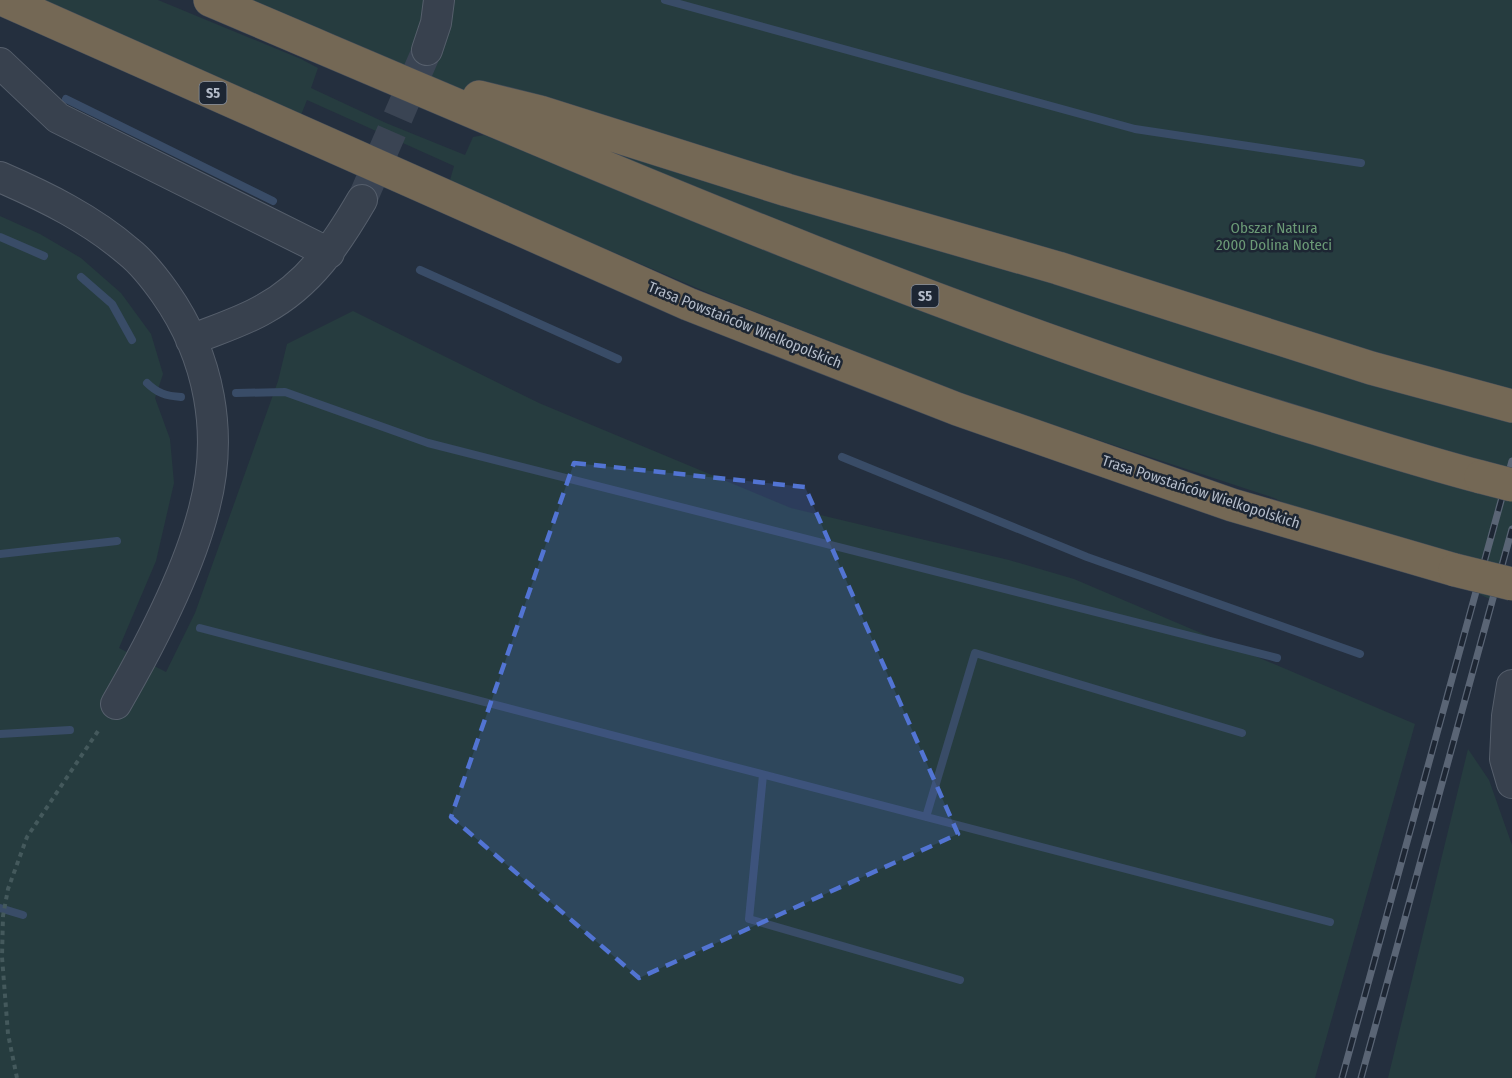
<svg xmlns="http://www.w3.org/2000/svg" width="1512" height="1078" font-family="'Fira Sans Condensed',sans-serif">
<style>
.green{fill:#263c3f}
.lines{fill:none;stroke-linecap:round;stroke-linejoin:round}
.stream{stroke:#394c67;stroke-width:8}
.minor-tunnel{stroke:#3a4453;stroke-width:30;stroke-dasharray:30 15;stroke-linecap:butt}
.minor-casing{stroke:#565f6c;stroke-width:32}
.highway-casing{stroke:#434c59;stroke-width:34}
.path{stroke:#44595c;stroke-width:4;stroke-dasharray:4.5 4.5;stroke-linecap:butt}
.minor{stroke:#38414e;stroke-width:30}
.highway{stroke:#746855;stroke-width:33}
.rail-casing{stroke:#5a6575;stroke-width:7}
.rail{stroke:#1d2633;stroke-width:4.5;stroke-dasharray:14;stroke-linecap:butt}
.highway-bridge-casing{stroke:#434c59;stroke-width:34;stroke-linecap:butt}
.highway-bridge{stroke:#746855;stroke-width:33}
.marked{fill:#5274d3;fill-opacity:0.2;stroke:#5274d3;stroke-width:4.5;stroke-dasharray:12 8;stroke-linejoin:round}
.labels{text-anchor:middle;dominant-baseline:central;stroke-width:5;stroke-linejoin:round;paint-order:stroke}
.shield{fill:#1d2633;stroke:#878f9c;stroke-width:1.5}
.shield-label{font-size:14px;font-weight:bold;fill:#b4bcc9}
.park-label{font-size:15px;fill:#6b9a76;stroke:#1d2633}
.street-label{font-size:15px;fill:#b4bcc9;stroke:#1d2633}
</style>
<rect width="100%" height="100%" fill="#242f3e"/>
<path class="green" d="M41,0H158L301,59L318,68L311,88L386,123L465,155L473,137L484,135L550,162L204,0H1512V538L1494,601L1274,498L1001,408L917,376L718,297L514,210L450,180L454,166L307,100L301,115Z
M0,216L40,234L81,258L121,293L151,334L163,374L155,398L170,439L174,483L156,561L119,648L166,672L195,613L278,381L287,344L353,311L539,403L791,508L1009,560L1074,579L1415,724L1315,1078H0Z
M1468,749L1489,780L1512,845V1078H1388Z"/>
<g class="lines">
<path class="stream" d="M665,0L1135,129L1361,163
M66,99L273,201
M0,237L44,256
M420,270L618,359
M81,277L112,304L132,340
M147,383C157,393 166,396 181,397
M236,393L285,392L428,443L1277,658
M842,457L1087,557L1360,654
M0,554L117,541
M200,628L1330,922
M0,734L70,730
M763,775L749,919L960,980
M926,817L975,653L1242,733
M0,908L23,915"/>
<path class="minor-tunnel" d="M362,200L427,50"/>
<defs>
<path id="minor" d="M427,50L436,23L439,0
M0,63L58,118L329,253
M0,177C46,197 91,219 129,252C143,263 155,279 165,293C210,357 224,434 204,509C188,573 149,647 116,704
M191,340C215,330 242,322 264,309C310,284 337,243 362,200
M1512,685L1507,716L1505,759L1512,783"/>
<path id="highway" d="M4,0L688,304L957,409L1232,505L1455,570
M210,0C573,154 933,313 1311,427C1367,444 1424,462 1481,477
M479,97L540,112L787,190L1058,268L1371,368L1512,406"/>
</defs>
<use href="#minor" class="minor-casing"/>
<use href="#highway" class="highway-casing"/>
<path class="path" d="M17,1078L8,1034L2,957L3,916L8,889L27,837L100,728"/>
<use href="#minor" class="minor"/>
<use href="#highway" class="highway"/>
<defs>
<path id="rail" d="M1342,1078L1512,461
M1361,1078L1512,529"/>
</defs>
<use href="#rail" class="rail-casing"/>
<use href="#rail" class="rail"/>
<defs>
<path id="highway-bridge" d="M1481,477L1512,485
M1455,570L1512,584"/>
</defs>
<use href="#highway-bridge" class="highway-bridge-casing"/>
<use href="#highway-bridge" class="highway-bridge"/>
</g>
<path class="marked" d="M574,463L805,487L958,834L639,978L451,817Z"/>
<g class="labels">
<g class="shield">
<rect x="199.5" y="82" width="27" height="22" rx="4.5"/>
<rect x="911.5" y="285" width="27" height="22" rx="4.5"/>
</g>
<g class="shield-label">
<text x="213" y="93">S5</text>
<text x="925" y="296">S5</text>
</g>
<g class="park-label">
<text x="1274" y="228">Obszar Natura<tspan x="1274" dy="17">2000 Dolina Noteci</tspan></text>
</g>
<g class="street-label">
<text transform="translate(745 325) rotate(22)">Trasa Powstańców Wielkopolskich</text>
<text transform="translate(1201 492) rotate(18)">Trasa Powstańców Wielkopolskich</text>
</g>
</g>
</svg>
